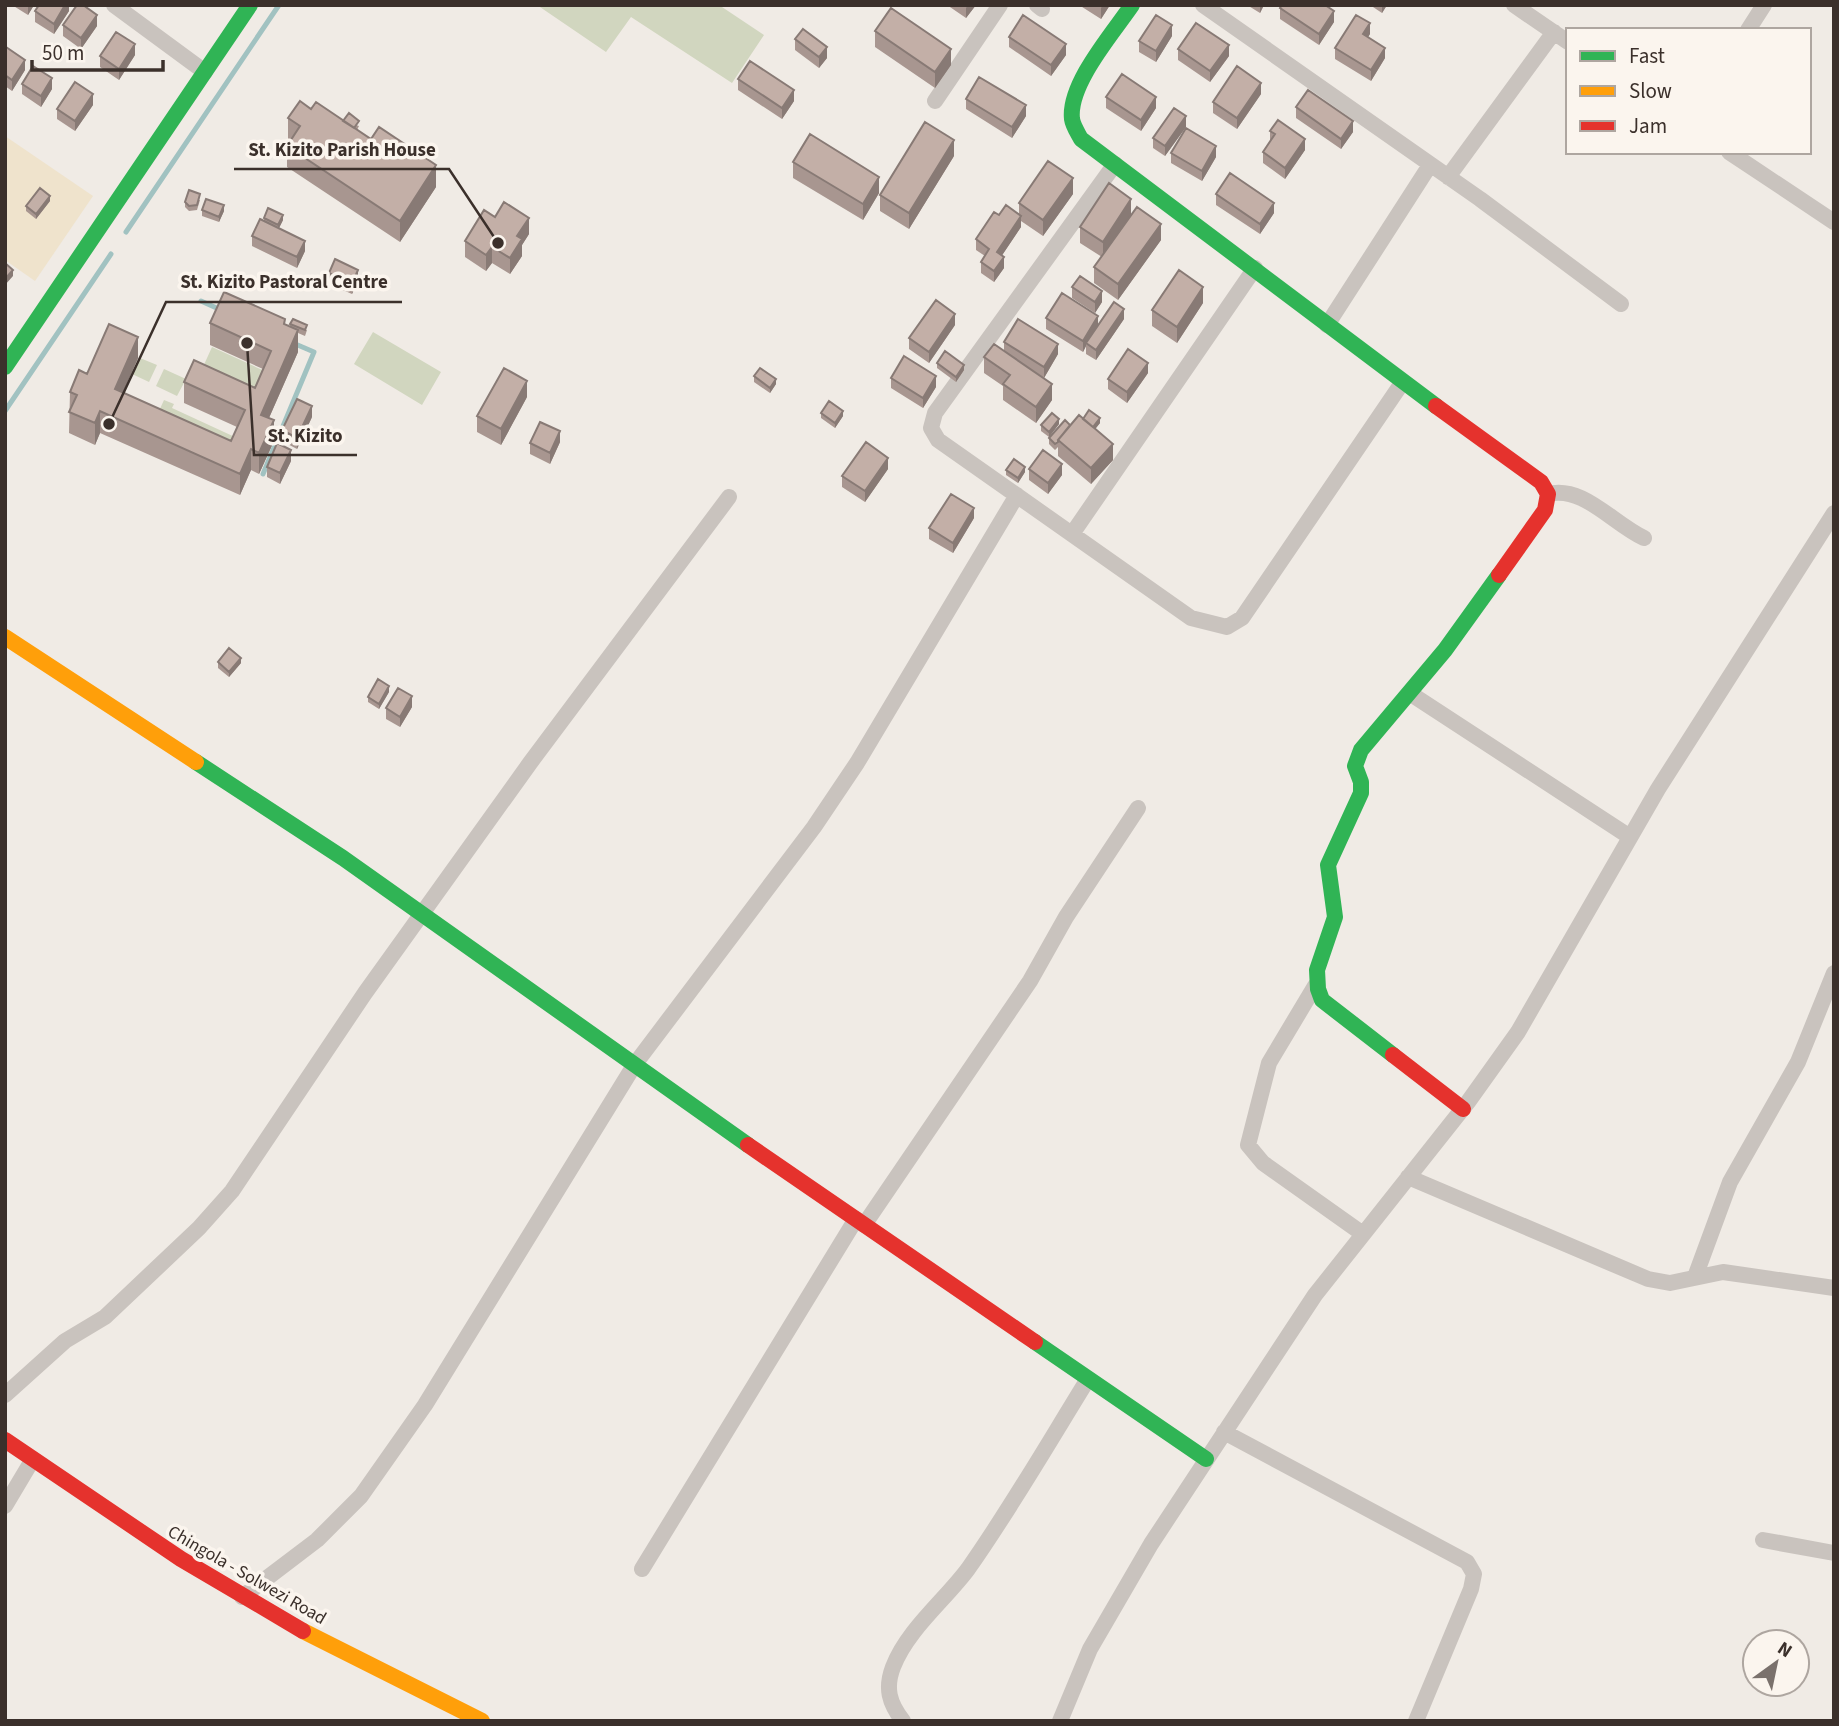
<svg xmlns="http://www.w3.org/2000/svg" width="1839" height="1726" font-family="'Source Sans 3',sans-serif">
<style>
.green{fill:#d1d6bf}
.sand{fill:#efe3cc}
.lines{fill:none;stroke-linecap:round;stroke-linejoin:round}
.stream{stroke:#a1c2c1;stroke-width:5}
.street{stroke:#c9c3be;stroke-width:16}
.fast{stroke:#30b455;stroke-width:16}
.slow{stroke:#ff9f0a;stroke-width:16}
.jam{stroke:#e5322d;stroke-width:16}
.wall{fill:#a89690}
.shaded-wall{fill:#887a75}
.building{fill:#c3afa7;stroke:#887a75;stroke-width:2}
.labels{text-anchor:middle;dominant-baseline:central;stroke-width:7;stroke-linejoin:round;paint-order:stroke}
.street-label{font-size:18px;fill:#3b302b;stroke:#fbf5ee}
.leader{fill:none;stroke:#3b302b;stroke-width:2.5}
.callout-dot{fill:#3b302b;stroke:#fbf5ee;stroke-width:2.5}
.callout-label{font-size:19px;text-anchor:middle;font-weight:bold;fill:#3b302b;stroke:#fbf5ee;stroke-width:7;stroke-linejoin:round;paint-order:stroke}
</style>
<rect width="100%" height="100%" fill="#f0ebe5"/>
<path class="green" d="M537,5H719L764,35L732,83L631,17L606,52Z
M373,332L441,372L422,405L354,364Z
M212,347L269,373L255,404L198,378Z
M140,358L157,365L149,382L132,374Z
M164,369L186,379L177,396L156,386Z
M164,400L174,404L172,408L237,438L228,459L153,424Z"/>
<path class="sand" d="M5,136L93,196L35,281L5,260Z"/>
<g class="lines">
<path class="stream" d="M126,232L279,5
M201,301L221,310
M5,411L111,254
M263,474L314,352L293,343"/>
<path class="street" d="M114,5L205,72
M1037,5L1042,9
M1203,5L1480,199L1621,304
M1514,5L1568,42
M1748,30L1764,5
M935,101L1000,5
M1729,152L1834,222
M1115,164L935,413L931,428L938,440L1191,618L1227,627L1242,618L1402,383
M1448,177L1554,32
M1327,325L1430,165
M1548,494C1583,485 1612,523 1644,538
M1072,534L1255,268
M1411,694L1630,837
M1315,986L1269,1063L1248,1145L1263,1163L1363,1234
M1408,1177L1648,1279L1670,1283L1723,1272L1834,1288
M864,1225L1030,981L1066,917L1138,808
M1695,1277L1730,1182L1798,1062L1834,973
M5,1395L65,1341L105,1317L199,1228L232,1191L365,993L530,763L729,497
M1224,1432L1467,1562L1474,1574L1471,1589L1416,1721
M5,1506L33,1459
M1763,1540L1834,1553
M642,1569L856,1219
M242,1597L317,1540L361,1496L425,1405L635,1064L814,827L857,763L1017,495
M903,1721C889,1703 885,1688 893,1667C907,1630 945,1600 968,1569C1011,1508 1049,1442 1088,1379
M1060,1721L1090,1649L1151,1544L1315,1295L1468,1102L1518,1032L1658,789L1834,513"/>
<path class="fast" d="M1132,5C1113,33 1068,84 1072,119C1073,126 1078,133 1081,139L1436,406
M5,367L250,5
M196,762L343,858L748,1145
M1393,1055L1322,1000L1318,989L1317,970L1335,917L1328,865L1361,793V782L1355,766L1361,750L1445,650L1499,575
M1035,1342L1206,1459"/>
<path class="slow" d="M5,637L196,762
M303,1631L482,1721"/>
<path class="jam" d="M1436,406L1541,482L1548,494L1545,510L1499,575
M1393,1055L1463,1109
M748,1145L1035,1342
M5,1440L181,1559L303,1631"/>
</g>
<path class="wall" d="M12,5H34L28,15Z
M69,5V11L54,34L35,22V11Z
M947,5H976L966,18Z
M1079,5H1110L1101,19Z
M1247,5H1264L1260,13Z
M1370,5H1387L1382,13Z
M1280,8L1334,22L1319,45L1280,19Z
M63,25L97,26L81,49L63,36Z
M875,31L951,65L935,88L875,47Z
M1370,34L1368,37L1385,58L1371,81L1335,59V48Z
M1172,36L1156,62L1139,52V41Z
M1009,37L1066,55L1051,76L1009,47Z
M795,39L827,58L819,68L795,50Z
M5,48L25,70L12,91L5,86Z
M1178,49L1229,56L1210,82L1178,60Z
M135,55L119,80L100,67V56Z
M738,79L794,101L782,119L738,90Z
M22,84L52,89L41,107L22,94Z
M1261,94L1237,129L1213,113V102Z
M1106,97L1156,108L1141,131L1106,108Z
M966,99L1026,116L1012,138L966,109Z
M93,105L75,131L57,119V109Z
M1296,107L1353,132L1341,149L1296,118Z
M311,109L359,126L357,130L436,187L400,242L287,167V146L291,141L288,139V118Z
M1186,127L1165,156L1153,148V138Z
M1270,131L1305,150L1285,179L1263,163V152L1270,142Z
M1171,153L1216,157L1202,181L1171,163Z
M954,156L909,229L880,211V195Z
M793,162L879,193L863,220L793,178Z
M1073,194L1043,236L1021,221V227L1002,255L1004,268L994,282L981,273V262L985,256L976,250V239L999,215L1019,214V203Z
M1216,194L1274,213L1260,234L1216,205Z
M200,200L197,210L189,211L185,207V202Z
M50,201L36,219L26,211V206Z
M202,210L224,211L219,222L202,216Z
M1131,215L1161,240L1118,300L1094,283V267L1102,257L1080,243V227Z
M495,217L529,234L522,245V256L510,274L492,263L486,271L465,257V241Z
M264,218L283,220L279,228L305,251L297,268L252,246V236L264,220Z
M329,273L358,280L352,294L329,284Z
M1072,287L1102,302L1095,313L1072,298Z
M1203,303L1177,343L1152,326V310Z
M1046,318L1098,325L1124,319L1096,360L1086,354V346L1083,352L1046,329Z
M210,323L285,324L290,327V324L307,330L305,336L298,333V352L269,418L274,441L259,474L251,470L240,495L100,433L95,445L69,433L70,392L87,374L138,358L122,393L231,441L237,427L184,403V382L255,388L263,369L210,345Z
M955,325L929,363L909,349V338Z
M1004,342L1058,354L1044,378L1033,371L1052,400L1036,423L1003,400V386L984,373V357L1004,351Z
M937,363L964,370L956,382L937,368Z
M1148,373L1127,403L1108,389V379Z
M754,376L776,384L770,393L754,382Z
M891,378L936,387L923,408L891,388Z
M527,397L501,445L477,432V416Z
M821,413L843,416L835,428L821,418Z
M312,417L297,449L282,441V430Z
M1083,419L1100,423L1095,429L1113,460L1091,484L1058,456V447L1055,450L1049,444V438Z
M1059,424L1049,437L1041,431V425Z
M560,442L550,464L530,454V443Z
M291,461L280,484L267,477V467Z
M888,469L865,502L842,487V476Z
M1029,469L1062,475L1048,494L1029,480Z
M1006,470L1025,472L1018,483L1006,475Z
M974,518L953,553L929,539V528Z
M218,662L241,663L229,677L218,668Z
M389,692L379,709L368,702V697Z
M412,707L400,727L386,719V708Z"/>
<path class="shaded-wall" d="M28,5H34L28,15Z
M65,5H69V11L54,34V24Z
M968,5H976L966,18V8Z
M1103,5H1110L1101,19V8Z
M1260,5H1264L1260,13Z
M1382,5H1387L1382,13Z
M1334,11V22L1319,45V34Z
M97,15V26L81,49V38Z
M1370,23V34L1363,45V34Z
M1172,25V36L1156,62V51Z
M135,44V55L119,80V69Z
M1066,44V55L1051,76V65Z
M1229,45V56L1210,82V71Z
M827,47V58L819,68V57Z
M1385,48V58L1371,81V70Z
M951,49V65L935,88V72Z
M25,60V70L12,91V80Z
M52,78V89L41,107V96Z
M1261,83V94L1237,129V118Z
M794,90V101L782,119V108Z
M93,94V105L75,131V121Z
M1156,97V108L1141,131V120Z
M1026,105V116L1012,138V127Z
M1186,116V127L1165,156V146Z
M1353,121V132L1341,149V139Z
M1305,139V150L1285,179V168Z
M954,140V156L909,229V213Z
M1216,146V157L1202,181V171Z
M436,165V187L400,242V221Z
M879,177V193L863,220V204Z
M1073,178V194L1043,236V220Z
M50,196V201L36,219V214Z
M1131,199V215L1103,258V242Z
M1274,203V213L1260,234V224Z
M224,205V211L219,222V217Z
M283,215V220L278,230V225Z
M1021,216V227L997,263V252Z
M529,218V234L522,245V256L510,274V258L517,236Z
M1161,224V240L1118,300V284Z
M305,241V251L297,268V257Z
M492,247V263L486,271V255Z
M1004,257V268L994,282V271Z
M13,270V276L5,285V279Z
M358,270V280L352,294V284Z
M1203,287V303L1177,343V327Z
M1102,291V302L1095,313V302Z
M1124,309V319L1096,360V350Z
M955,314V325L929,363V352Z
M1098,316V327L1086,343V346L1083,352V341Z
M298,330V352L261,436V415Z
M138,337V358L115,411V389Z
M1058,344V354L1044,378V367Z
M1148,363V373L1127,403V392Z
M964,365V370L956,382V377Z
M936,376V387L923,408V398Z
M776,379V384L770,393V388Z
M527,381V397L501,445V429Z
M1052,384V400L1036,423V407Z
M312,406V417L297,449V438Z
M100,411V433L95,445V423Z
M843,411V416L835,428V423Z
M1100,418V423L1092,433V428Z
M1059,419V424L1049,437V432Z
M274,420V441L259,474V453Z
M560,431V442L550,464V453Z
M1113,444V460L1091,484V468Z
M251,449V470L240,495V474Z
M291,450V461L280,484V473Z
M888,458V469L865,502V491Z
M1062,464V475L1048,494V483Z
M1025,467V472L1018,483V478Z
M974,508V518L953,553V543Z
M241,658V663L229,677V672Z
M389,686V692L379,709V704Z
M412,696V707L400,727V717Z"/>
<path class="building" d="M39,5H65L54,24L35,11Z
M77,5H83L97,15L81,38L63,25Z
M1282,5H1325L1334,11L1319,34L1280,8Z
M891,8L951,49L935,72L875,31Z
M1023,15L1066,44L1051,65L1009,37Z
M1156,15L1172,25L1156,51L1139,41Z
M1356,15L1370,23L1363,34L1385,48L1371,70L1335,48Z
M1196,23L1229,45L1210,71L1178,49Z
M803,29L827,47L819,57L795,39Z
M116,32L135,44L119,69L100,56Z
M6,47L25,60L12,80L5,75Z
M750,61L794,90L782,108L738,79Z
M33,66L52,78L41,96L22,84Z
M1237,66L1261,83L1237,118L1213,102Z
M1122,74L1156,97L1141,120L1106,97Z
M979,77L1026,105L1012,127L966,99Z
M75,82L93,94L75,121L57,109Z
M1308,90L1353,121L1341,139L1296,107Z
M300,101L311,109L316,102L371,139L379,127L436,165L400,221L287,146L300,126L288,118Z
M1174,108L1186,116L1165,146L1153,138Z
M349,113L359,121L354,128L343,121Z
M1278,120L1305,139L1285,168L1263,152L1275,134L1270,131Z
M925,122L954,140L909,213L880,195Z
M1186,128L1216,146L1202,171L1171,153Z
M810,134L879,177L863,204L793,162Z
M1048,161L1073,178L1043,220L1019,203Z
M1230,173L1274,203L1260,224L1216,194Z
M1109,183L1131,199L1103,242L1080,227Z
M40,188L50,196L36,214L26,206Z
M189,190L200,194L197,205L189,206L185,202Z
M206,199L224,205L219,217L202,210Z
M504,202L529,218L517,236L522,239L510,258L492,247L486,255L465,241L484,210L495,217Z
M1006,205L1021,216L997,252L1004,257L994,271L981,262L989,249L976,239L994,212L999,215Z
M1137,207L1161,224L1118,284L1094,267Z
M268,208L283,215L278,225L264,218Z
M260,219L305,241L297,257L252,236Z
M335,259L358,270L352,284L329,273Z
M5,263L13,270L5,279Z
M1179,270L1203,287L1177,327L1152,310Z
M1080,276L1102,291L1095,302L1072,287Z
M224,292L285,319L284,324L298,330L261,415L274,420L259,453L251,449L240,474L100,411L95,423L69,412L77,395L70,392L79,370L87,374L109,324L138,337L115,389L231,441L245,410L184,382L194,360L255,388L271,351L210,323Z
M1062,293L1098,316L1083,341L1046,318Z
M936,300L955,314L929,352L909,338Z
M1114,302L1124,309L1096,350L1086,343Z
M293,319L307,325L305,330L290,324Z
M1018,319L1058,344L1044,367L1004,342Z
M994,344L1052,384L1036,407L1003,384L1010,375L984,357Z
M1128,349L1148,363L1127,392L1108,379Z
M945,351L964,365L956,377L937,363Z
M904,356L936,376L923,398L891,378Z
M504,368L527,381L501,429L477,416Z
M760,368L776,379L770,388L754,376Z
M297,399L312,406L297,438L282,430Z
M829,401L843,411L835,423L821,413Z
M1089,410L1100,418L1093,427L1083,419Z
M1052,413L1059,419L1049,432L1041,425Z
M1079,415L1113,444L1091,468L1058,440Z
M1065,420L1070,425L1058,440V442L1055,444L1049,438Z
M540,422L560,431L550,453L530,443Z
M866,442L888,458L865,491L842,476Z
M277,443L291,450L280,473L267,467Z
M1043,450L1062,464L1048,483L1029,469Z
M1014,459L1025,467L1018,478L1006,470Z
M951,494L974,508L953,543L929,528Z
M229,648L241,658L229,672L218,662Z
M378,679L389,686L379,704L368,697Z
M398,688L412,696L400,717L386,708Z"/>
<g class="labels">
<g class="street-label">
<text transform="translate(247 1575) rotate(30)">Chingola - Solwezi Road</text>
</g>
</g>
<path class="leader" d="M498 243L449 169H234M109 424L166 302H402M247 343L254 455H357"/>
<g class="callout-dot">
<circle cx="498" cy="243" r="7"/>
<circle cx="109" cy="424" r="7"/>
<circle cx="247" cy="343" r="7"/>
</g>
<g class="callout-label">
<text x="342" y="156">St. Kizito Parish House</text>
<text x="284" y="288">St. Kizito Pastoral Centre</text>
<text x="305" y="442">St. Kizito</text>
</g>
<rect width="1839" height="1726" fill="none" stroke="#3b302b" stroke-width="14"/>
<rect x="1566" y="28" width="245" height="126" fill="#fbf5ee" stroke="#aea6a0" stroke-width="2"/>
<rect x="1580" y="51" width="35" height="10" fill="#30b455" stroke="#aea6a0" stroke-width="2"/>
<text x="1629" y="63" font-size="21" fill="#3b302b">Fast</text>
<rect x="1580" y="86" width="35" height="10" fill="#ff9f0a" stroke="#aea6a0" stroke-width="2"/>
<text x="1629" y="98" font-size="21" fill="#3b302b">Slow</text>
<rect x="1580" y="121" width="35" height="10" fill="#e5322d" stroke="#aea6a0" stroke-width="2"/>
<text x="1629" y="133" font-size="21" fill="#3b302b">Jam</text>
<g transform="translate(1776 1663) rotate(33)"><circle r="33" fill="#fbf5ee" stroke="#aea6a0" stroke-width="2"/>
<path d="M0-5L12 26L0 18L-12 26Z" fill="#7a716c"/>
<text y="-10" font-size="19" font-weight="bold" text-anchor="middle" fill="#3b302b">N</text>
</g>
<path d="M32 60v10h131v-10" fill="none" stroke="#3b302b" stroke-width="3.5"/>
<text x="42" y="60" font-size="21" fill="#3b302b" stroke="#fbf5ee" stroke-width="5" paint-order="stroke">50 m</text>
</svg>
